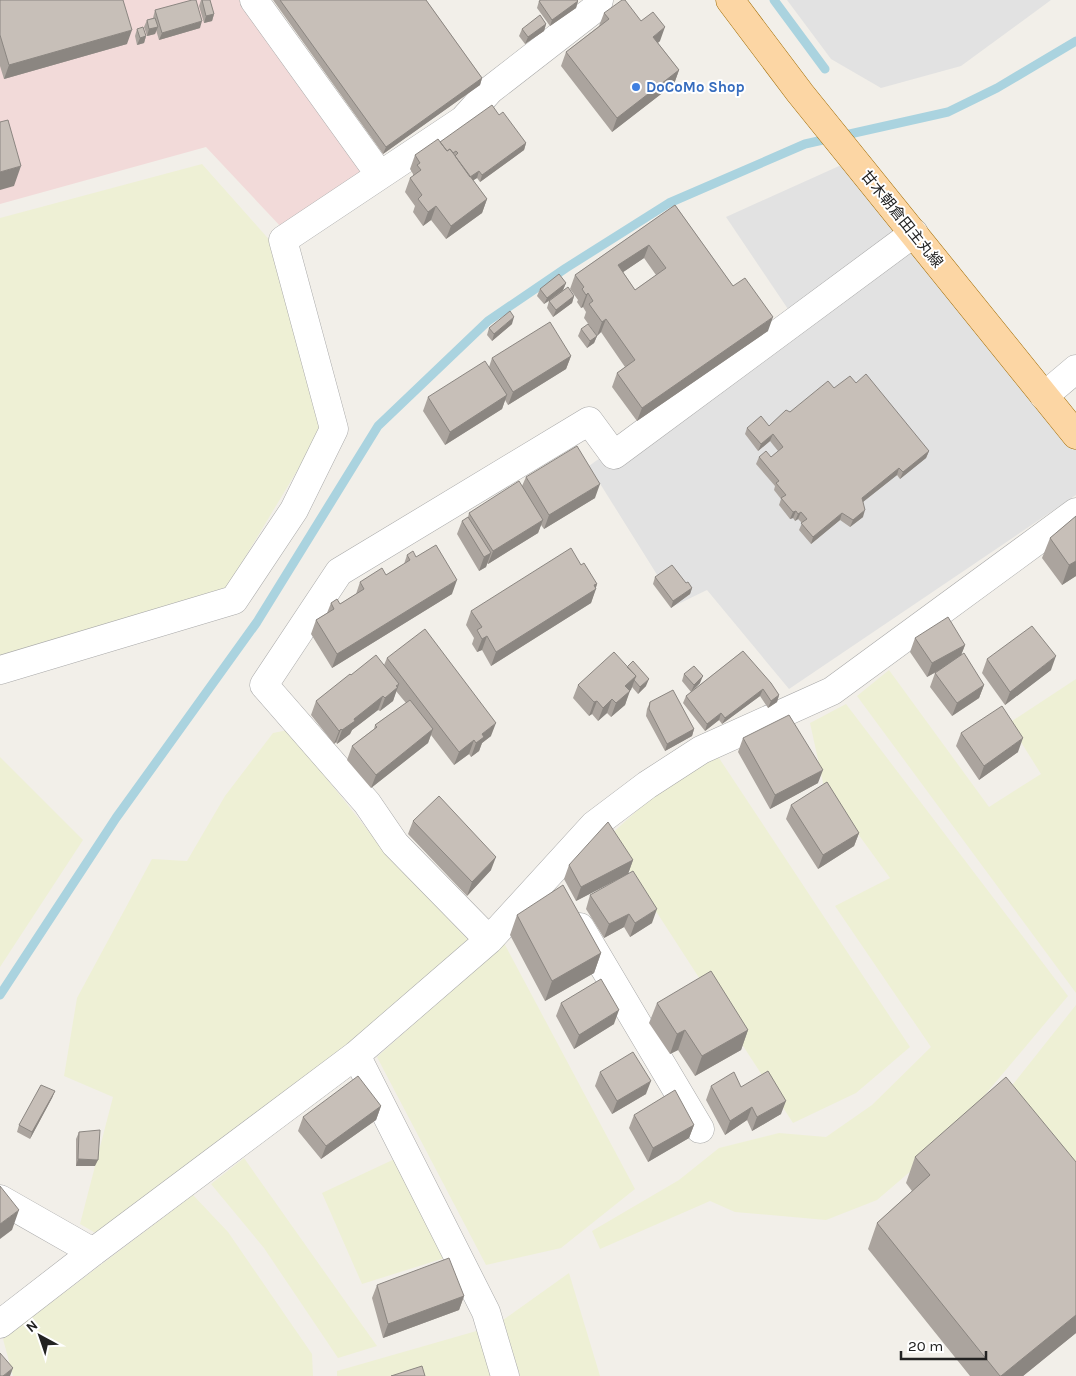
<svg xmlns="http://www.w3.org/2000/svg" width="1076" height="1376" font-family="Karla,'Noto Sans JP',sans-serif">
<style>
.commercial{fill:#f2dad9}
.farmland{fill:#eef0d5}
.parking{fill:#e2e2e2}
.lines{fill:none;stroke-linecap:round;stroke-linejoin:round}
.stream{stroke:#aad3df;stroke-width:9}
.minor-casing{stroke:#a9a9a9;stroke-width:29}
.major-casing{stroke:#a06b00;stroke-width:29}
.minor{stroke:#fff;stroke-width:28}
.major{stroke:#fcd6a4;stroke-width:28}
.wall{fill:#aba49e;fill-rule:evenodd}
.shaded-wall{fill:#8b8681}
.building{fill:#c7bfb8;stroke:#8b8681;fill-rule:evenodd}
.shop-dot{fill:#3f7fe0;stroke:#fff;stroke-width:2}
.labels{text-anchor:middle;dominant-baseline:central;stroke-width:4;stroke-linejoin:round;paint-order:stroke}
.shop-label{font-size:15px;font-weight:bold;fill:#366cbe;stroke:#fff;text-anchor:start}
.street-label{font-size:15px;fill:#222;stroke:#fff}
</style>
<rect width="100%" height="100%" fill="#f2efe9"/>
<path class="commercial" d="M0,0H239L363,174L282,228L206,147L0,204Z"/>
<path class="farmland" d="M202,164L273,244L321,431L226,589L0,657V218Z
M889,670L989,807L1041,774L1009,723L1076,679V993L857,696Z
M846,704L1068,996L947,1140L877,1200L826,1220L735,1212L710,1201L600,1249L592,1231L679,1180L719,1148L779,1133L826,1137L872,1105L931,1047L835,906L890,878L824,787L810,723Z
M288,730L386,853L473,945L416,999L99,1235L80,1224L113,1097L64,1076L77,998L152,859L187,861L225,796L273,733Z
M717,755L910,1047L856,1093L793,1123L608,837L663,787Z
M0,757L83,840L0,967Z
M504,943L635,1189L561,1248L486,1265L377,1057Z
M1076,1005V1186L1002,1098Z
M401,1156L451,1256L362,1284L322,1193Z
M244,1158L350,1308L377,1346L338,1358L264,1248L211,1184Z
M193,1195L228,1232L312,1354L313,1376H13L3,1339Z
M569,1273L600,1376H520L503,1320Z
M480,1330L496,1376H337V1371Z"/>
<path class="parking" d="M787,0H1051L961,66L881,88L831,59Z
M848,162L1076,450V495L789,689L707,590L676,605L589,466L794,318L726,217Z"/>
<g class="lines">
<path class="stream" d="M774,0L825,69
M0,995L116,818L257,622L378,426L488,321L566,268L669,203L805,144L948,112L997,88L1076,41"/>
<defs>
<path id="minor" d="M254,0L380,175
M1044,396L1076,369
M0,670L234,600L294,510L334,429L283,240L463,120L490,90L597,7L599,0
M580,927L700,1129
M489,940L395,844L367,803L264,685L339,572L589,421L614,455L914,233
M356,1055L486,1312L505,1376
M0,1199L93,1252
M0,1324L93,1252L356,1055L489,940L594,825L647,785L701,750L832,691L1076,512"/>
<path id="major" d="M730,0L800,93L1076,435"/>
</defs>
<use href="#minor" class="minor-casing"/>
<use href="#major" class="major-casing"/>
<use href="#minor" class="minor"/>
<use href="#major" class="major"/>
</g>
<path class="wall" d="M0,0L127,44L4,79L0,66Z
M201,0H210L214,14L212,21L204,23L199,6Z
M273,0H426L482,78L480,85L383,154Z
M539,1H578L576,8L550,26L537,8Z
M155,10L200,28L159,40L156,30L155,34L147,36L144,27L147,20L153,18Z
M604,13L641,21L660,41L658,43L679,70L674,84L612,132L561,66L566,52L599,26Z
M546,24L544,31L525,44L519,36L522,29Z
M137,29L146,36L144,43L137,45L135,36Z
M499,115L526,143L524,150L480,182L477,178L473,180L487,199L482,213L446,239L431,220L423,226L413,212L415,206L405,192L410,178L413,176V174L410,169L415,155L440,142Z
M675,205L733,286L768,331L637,421L612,387L617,373L625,367L601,332L597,336L584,318L586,312L583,307L581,308L577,302L578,300L570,289L575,275ZM644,258L656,275L635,290L623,272Z
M566,283L563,290L574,296L572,303L553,317L547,308L549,301L544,304L537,296L540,289Z
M512,324L492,341L487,335L489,328Z
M581,329L597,336L594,343L587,348L578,336Z
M571,356L566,369L508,405L505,400L502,409L445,445L423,411L428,397L489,367L492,358Z
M856,383L929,451L926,458L900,479L897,475L863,502V517L850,527L840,520L811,544L799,530L802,523L798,519L795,521L793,518L790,519L779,505L781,499L774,490L775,486L756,464L759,457H771L778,451L770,441L758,451L745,434L747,428L769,426L790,412L834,388Z
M526,477L595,498L544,529L541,525L538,533L488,564L487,563L486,567L479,571L457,534L462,521L468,517L469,513L522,486Z
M1076,516V576L1062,585L1042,558L1050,538Z
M407,555L416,557L452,594L332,668L311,634L316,620L327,613L331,603L340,604L356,594L360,582L386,575L404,564Z
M581,565L597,584L591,603L491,666L482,650L477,652L472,644L474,638L466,625L471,611Z
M655,577L686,583L692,588L690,594L671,608L653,584Z
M915,638L965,645L961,655L984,685L979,698L952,716L930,687L935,673L940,670L927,677L910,652Z
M743,651L779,695L777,702L768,708L760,696L722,724L719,720L705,731L683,703L686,696Z
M387,658L491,736L482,743L479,751L471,757L469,754L454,765L431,735L428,743L371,788L347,760L352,746L374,729L375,725L406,703L396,691L393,701L380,711L378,710L352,730L350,734L337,744L336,742L334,744L311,715L316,701L351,675L384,665Z
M987,659L1051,670L1005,705L982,673Z
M628,667L646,686L638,694L632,687L629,691L625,705L611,717L607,713L598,721L592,714L589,716L573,698L578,685Z
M684,674L700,683L691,692L682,681Z
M650,702L694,729L692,736L665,751L646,716L647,709Z
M961,733L1018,752L979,780L956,746Z
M743,738L818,783L770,809L738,752Z
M791,805L859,833L854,846L818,869L786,819Z
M413,821L491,870L467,896L408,834Z
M633,860L628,874L576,901L564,879L569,865Z
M590,895L652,923L630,937L624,927L604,938L586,909Z
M517,915L601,953L594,973L545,1001L510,935Z
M561,1003L614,1024L574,1049L556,1016Z
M657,1003L748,1030L741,1050L695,1076L678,1050L670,1054L649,1023Z
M600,1072L646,1094L612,1114L595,1086Z
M711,1086L741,1087L781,1114L752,1131L747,1120L725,1135L706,1100Z
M55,1091L52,1098L30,1139L17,1132L19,1125Z
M381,1106L376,1120L321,1159L298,1131L303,1117Z
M634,1115L694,1125L689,1138L648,1162L629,1128Z
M79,1132L95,1166H76V1139Z
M915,1157L1076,1162V1333L1023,1376H970L868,1249L877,1223L912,1191L906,1183Z
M377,1285L464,1296L459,1310L383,1338L372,1298Z"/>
<path class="shaded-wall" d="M578,1L576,8L550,26L552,20Z
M214,14L212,21L204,23L206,16Z
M202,21L200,28L159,40L162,33Z
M546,24L544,31L525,44L528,37Z
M158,27L155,34L147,36L149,29Z
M665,27L660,41L648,50L653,37Z
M132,30L127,44L4,79L9,65Z
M146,36L144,43L137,45L140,38Z
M679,70L674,84L612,132L617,118Z
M482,78L480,85L383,154L386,147Z
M526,143L524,150L480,182L482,175Z
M21,166L14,186L0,190V172Z
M479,171L477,178L465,186L468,179Z
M487,199L482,213L446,239L451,226Z
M436,206L431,220L423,226L428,212Z
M649,245L644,258L613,279L618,265Z
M566,283L563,290L544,304L547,298Z
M588,293L583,307L581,308L586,295Z
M574,296L572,303L553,317L556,310Z
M514,317L512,324L492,341L494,334Z
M773,317L768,331L637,421L642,408Z
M606,319L601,332L597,336L602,322Z
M597,336L594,343L587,348L590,341Z
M571,356L566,369L508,405L513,392Z
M507,395L502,409L445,445L450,432Z
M773,434L770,441L758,451L761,444Z
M929,451L926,458L900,479L903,472Z
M899,468L897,475L859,505L862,498Z
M600,484L595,498L544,529L549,515Z
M865,510L863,517L850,527L853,520Z
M796,511L793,518L790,519L793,512Z
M801,512L798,519L795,521L798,514Z
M842,513L840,520L811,544L813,537Z
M543,520L538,533L488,564L493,551Z
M491,553L486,567L479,571L484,557Z
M1076,561V576L1062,585L1069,565Z
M457,580L452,594L332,668L337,654Z
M597,584L595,590L596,589L591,603L491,666L496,652Z
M692,588L690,594L671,608L673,601Z
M487,636L482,650L477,652L482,639Z
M965,645L960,658L927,677L932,663Z
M1056,656L1051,670L1005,705L1010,692Z
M636,676L631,690L620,700L625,686Z
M703,676L700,683L691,692L694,685Z
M649,679L646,686L638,694L640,687Z
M399,684L393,701L380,711L385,698Z
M984,685L979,698L952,716L957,703Z
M763,689L760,696L722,724L725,718Z
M630,691L625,705L611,717L616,703Z
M779,695L777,702L768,708L771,701Z
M383,696L378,710L352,730L350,734L337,744L342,730L354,719Z
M612,699L607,713L598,721L603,708Z
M597,701L592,714L589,716L594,702Z
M721,713L719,720L705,731L707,724Z
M496,723L491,736L482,743L479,751L471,757L476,743L482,734Z
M341,729L336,742L334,744L339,731Z
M433,729L428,743L371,788L376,775Z
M694,729L692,736L665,751L667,744Z
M1023,738L1018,752L979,780L984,766Z
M474,740L469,754L454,765L459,752Z
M823,770L818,783L770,809L775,795Z
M859,833L854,846L818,869L823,855Z
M496,857L491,870L467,896L472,882Z
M633,860L628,874L576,901L581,887Z
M657,909L652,923L630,937L635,923Z
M629,914L624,927L604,938L609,924Z
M601,953L594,973L545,1001L552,981Z
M619,1010L614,1024L574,1049L579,1035Z
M685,1030L678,1050L670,1054L677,1034Z
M748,1030L741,1050L695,1076L702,1056Z
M651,1081L646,1094L612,1114L617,1101Z
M55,1091L52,1098L30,1139L32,1132Z
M786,1101L781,1114L752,1131L757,1117Z
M381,1106L376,1120L321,1159L326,1146Z
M752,1107L747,1120L725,1135L730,1121Z
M694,1125L689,1138L648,1162L653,1148Z
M78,1159L98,1160L95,1166H76Z
M19,1210L12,1230L0,1239V1224Z
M464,1296L459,1310L383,1338L388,1324Z
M1076,1315V1333L1023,1376H1001Z
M13,1368L10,1376H3Z"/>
<path class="building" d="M0,0H123L132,30L9,65L0,35Z
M192,0H196L202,21L162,33L155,10Z
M202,0H210L214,14L206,16Z
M280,0H426L482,78L386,147Z
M541,0H577L578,1L552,20L539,1Z
M622,0H625L641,21L653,12L665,27L653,37L679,70L617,118L566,52L609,19L604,13Z
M540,15L546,24L528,37L522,29Z
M155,18L158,27L149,29L147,20Z
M143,27L146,36L140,38L137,29Z
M492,105L499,115L503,112L526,143L482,175L479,171L470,177L455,156L458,153L456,151L453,153L450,149L447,151L440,142Z
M8,120L21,166L0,172V122Z
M438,139L447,151L450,149L487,199L451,226L436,206L428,212L418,199L422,195L410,178L421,170L417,165L420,163L415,155Z
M675,205L733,286L745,278L773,317L642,408L617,373L635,360L606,319L602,322L589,304L593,301L588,293L586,295L582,289L584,287L575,275ZM649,245L666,268L635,290L618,265Z
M559,274L566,283L547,298L540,289Z
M568,287L574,296L556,310L549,301Z
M510,311L514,317L494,334L489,328Z
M550,322L571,356L513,392L492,358Z
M588,324L597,336L590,341L581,329Z
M485,361L507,395L450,432L428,397Z
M866,374L929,451L903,472L899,468L862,498L865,510L853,520L842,513L813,537L801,523L807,519L801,512L798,514L796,511L793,512L781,498L786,495L776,483L779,481L759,457L766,451L771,457L783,447L773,434L761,444L747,428L761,416L769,426L786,410L790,412L828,381L834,388L850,376L856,383Z
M577,446L600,484L549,515L526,477Z
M519,481L543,520L493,551L469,513Z
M1076,516V561L1069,565L1050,538Z
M468,517L491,553L484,557L462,521Z
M436,545L457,580L337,654L316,620L334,609L331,603L337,599L340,604L364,589L360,582L382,568L386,575L410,560L407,555L413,551L416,557Z
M571,548L581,565L584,563L597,584L594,585L596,589L496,652L487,636L482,639L477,630L482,627L471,611Z
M672,565L686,583L688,582L692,588L673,601L655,577Z
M948,617L965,645L932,663L915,638Z
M1032,626L1056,656L1010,692L987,659Z
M425,629L496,723L482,734L484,737L476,743L474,740L459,752L387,658Z
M743,651L771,683L779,695L771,701L763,689L725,718L721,713L707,724L686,696Z
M614,652L636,676L625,686L630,691L616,703L612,699L603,708L597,701L594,702L578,685Z
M964,653L984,685L957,703L935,673Z
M376,655L399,684L396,686L398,687L385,698L383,696L354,719L355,721L342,730L341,729L339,731L316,701L350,674L351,675Z
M633,661L649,679L640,687L634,680L636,676L627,667Z
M694,666L703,676L694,685L684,674Z
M673,690L694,729L667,744L649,709L650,702Z
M410,700L433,729L376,775L352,746L377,727L375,725Z
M1002,706L1023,738L984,766L961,733Z
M789,715L823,770L775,795L743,738Z
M827,782L859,833L823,855L791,805Z
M439,796L496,857L472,882L413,821Z
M608,822L633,860L581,887L569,865Z
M633,871L657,909L635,923L629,914L609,924L590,895Z
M563,885L601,953L552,981L517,915Z
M711,971L748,1030L702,1056L685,1030L677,1034L657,1003Z
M601,979L619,1010L579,1035L561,1003Z
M633,1052L651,1081L617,1101L600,1072Z
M768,1071L786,1101L757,1117L752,1107L730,1121L711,1086L734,1072L741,1087Z
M358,1076L381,1106L326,1146L303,1117Z
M1006,1077L1076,1162V1315L1001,1376H1000L877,1223L930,1175L915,1157Z
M41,1085L55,1091L32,1132L19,1125Z
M675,1090L694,1125L653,1148L634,1115Z
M100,1130L98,1160L78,1159L79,1132Z
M0,1186L19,1210L0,1224Z
M449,1258L464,1296L388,1324L377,1285Z
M0,1353L13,1368L3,1376H0Z
M422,1366L425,1376H391Z"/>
<circle class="shop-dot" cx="636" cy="87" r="5"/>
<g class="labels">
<g class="shop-label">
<text x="646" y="87">DoCoMo Shop</text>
</g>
<g class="street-label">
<text transform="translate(902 219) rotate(51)">甘木朝倉田主丸線</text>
</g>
</g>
<g transform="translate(40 1336) rotate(320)" stroke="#ffffff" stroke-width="4" paint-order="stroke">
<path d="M0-4L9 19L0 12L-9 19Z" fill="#222222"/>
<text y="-8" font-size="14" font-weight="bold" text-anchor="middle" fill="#222222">N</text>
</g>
<path d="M901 1351v8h85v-8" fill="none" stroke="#222222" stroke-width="2.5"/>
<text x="908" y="1351" font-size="15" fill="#222222" stroke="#ffffff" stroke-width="4" paint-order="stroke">20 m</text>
</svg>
